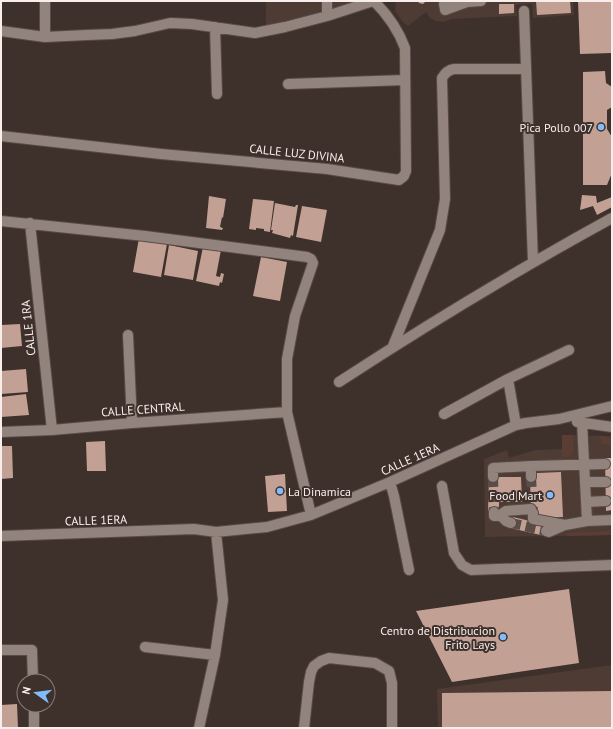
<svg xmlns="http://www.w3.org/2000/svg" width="613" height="729" font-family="'PT Sans',sans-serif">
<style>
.built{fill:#4e3b34}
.green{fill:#5a3e33}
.building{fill:#c2a094}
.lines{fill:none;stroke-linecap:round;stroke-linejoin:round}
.minor-tunnel{stroke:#5a4d48;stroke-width:10;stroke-dasharray:10 5;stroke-linecap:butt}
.minor-casing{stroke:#574c48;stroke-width:12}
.minor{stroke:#93837d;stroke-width:10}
.poi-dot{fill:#82bcfa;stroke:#3e302b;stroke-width:1.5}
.labels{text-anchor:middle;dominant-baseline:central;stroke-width:4;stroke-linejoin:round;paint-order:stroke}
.poi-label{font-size:12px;fill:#f8efec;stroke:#3e302b;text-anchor:end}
.street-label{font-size:12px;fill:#f8efec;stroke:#3e302b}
</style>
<rect width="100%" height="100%" fill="#3e302b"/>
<path class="built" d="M266,1H354L330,11L266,27Z
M396,1H573L574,15L533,18L532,4L516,5L517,16L452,19L444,22L436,21L430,18L426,12L408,26L403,22L395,11Z
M562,435L612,436V535L485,537L484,459L507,450L509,458L535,450L562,449Z
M612,665V728H438L437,689Z"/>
<path class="green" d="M562,435H573V453L570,457H562Z
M599,436L612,438V446L602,443Z
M612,531V535L567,536V533Z"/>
<path class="building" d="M418,1H426L423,4L419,3Z
M536,1H570L571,13L537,15Z
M578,1H612V53L580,54Z
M499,4H514V13L499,14Z
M605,71L606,83L612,87V107L607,110V129L612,137V173L607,185H583V72Z
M582,195L596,196L597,203L612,197V207L597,215L593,206L580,210Z
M209,196L226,199L223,218L222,217L220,227L223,228L222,230L206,228Z
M253,199L274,201L270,232L264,231V229L256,228V230L249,229Z
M275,203L295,207L296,205H298L293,236L291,235L290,238L272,233L273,230H271Z
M302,206L327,210L321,242L296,237Z
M139,238L167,244L161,277L133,272Z
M169,245L198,251L193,280L164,275Z
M203,247L221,250L216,276L220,277L221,273L224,274L222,283L220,282L219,286L196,281Z
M261,257L287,262L280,301L253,296Z
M20,324L22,346L1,348V325Z
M26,369L28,392L1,394V371Z
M26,394L29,415L1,417V397Z
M105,441L106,471H87L86,442Z
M1,446H12L13,478L1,479Z
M605,458H612V510L606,511Z
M561,472L563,517L539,518V513H531L530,478L537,477V473Z
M285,474L287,511L268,512L265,476Z
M489,477H521L522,502H499V512H488Z
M513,517L547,525L545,536L510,528Z
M569,589L579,663L452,682L416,611Z
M612,691V728H442V693Z
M17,704L18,728H1V705Z"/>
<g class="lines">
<path class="minor-tunnel" d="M493,477L494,512
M531,477L533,513
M511,523L546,531"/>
<defs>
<path id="minor" d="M448,1L444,4L445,10L467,2L481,1
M524,11L533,262
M327,16V1
M215,27L217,94
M1,31L45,37L87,35L112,34L135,31L170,23L192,24L255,33L285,27L327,16L373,1
M45,37V1
M288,84L405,80
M1,136L161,154L327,169L399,180L404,176L406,171L405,48C398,29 388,15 374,1
M1,221L145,236L307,257L311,259L313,263L295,316L287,359V412L311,515
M30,223L52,430
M128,335L132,423
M393,346L440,230L445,199L442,78C445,73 448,70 454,69H526
M508,379L569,350
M339,382C428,324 519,269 612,218
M444,414L508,379L516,425
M577,422L612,427
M582,422L587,521
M1,432L52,430L132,423L287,412
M493,477V468L531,466
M531,477V466L605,464
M390,482L394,496L409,570
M585,482H606
M442,486L454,553L462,565L471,570L612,565
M586,502L606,501
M494,512V516H503
M533,513V519L565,525L587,521L612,520
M511,523L506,521L503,518V513L506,511L531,509
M546,531L549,532L565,525
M1,536L194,529L216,532L267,527L311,515L390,482L516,425L526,423L559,419L612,406
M145,647L215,655
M1,650H32L33,681
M34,705V728
M199,728L215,655L223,600L216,532
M304,728L309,682L311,672L314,666L321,661L329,658L375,663L389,671L392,683V728"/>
</defs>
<use href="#minor" class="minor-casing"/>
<use href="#minor" class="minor"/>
</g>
<g class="poi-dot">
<circle cx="601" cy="127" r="4"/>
<circle cx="280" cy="491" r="4"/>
<circle cx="550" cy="495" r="4"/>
<circle cx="503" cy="637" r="4"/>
</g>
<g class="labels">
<g class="poi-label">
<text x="593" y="127">Pica Pollo 007</text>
<text x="288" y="491" text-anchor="start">La Dinamica</text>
<text x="542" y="495">Food Mart</text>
<text x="495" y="630">Centro de Distribucion<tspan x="495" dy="14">Frito Lays</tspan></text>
</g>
<g class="street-label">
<text transform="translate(297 153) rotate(6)">CALLE LUZ DIVINA</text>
<text transform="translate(28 328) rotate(-96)">CALLE 1RA</text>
<text transform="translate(143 409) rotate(-4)">CALLE CENTRAL</text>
<text transform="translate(410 459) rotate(-24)">CALLE 1ERA</text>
<text transform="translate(96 520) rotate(-2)">CALLE 1ERA</text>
</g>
</g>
<rect width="613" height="729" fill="none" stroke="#f8efec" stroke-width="4"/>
<g transform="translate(36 693) rotate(284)"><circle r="19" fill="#3e302b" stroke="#887c78"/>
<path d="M0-3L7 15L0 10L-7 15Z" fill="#82bcfa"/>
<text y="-6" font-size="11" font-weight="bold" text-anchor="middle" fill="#f8efec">N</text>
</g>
</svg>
